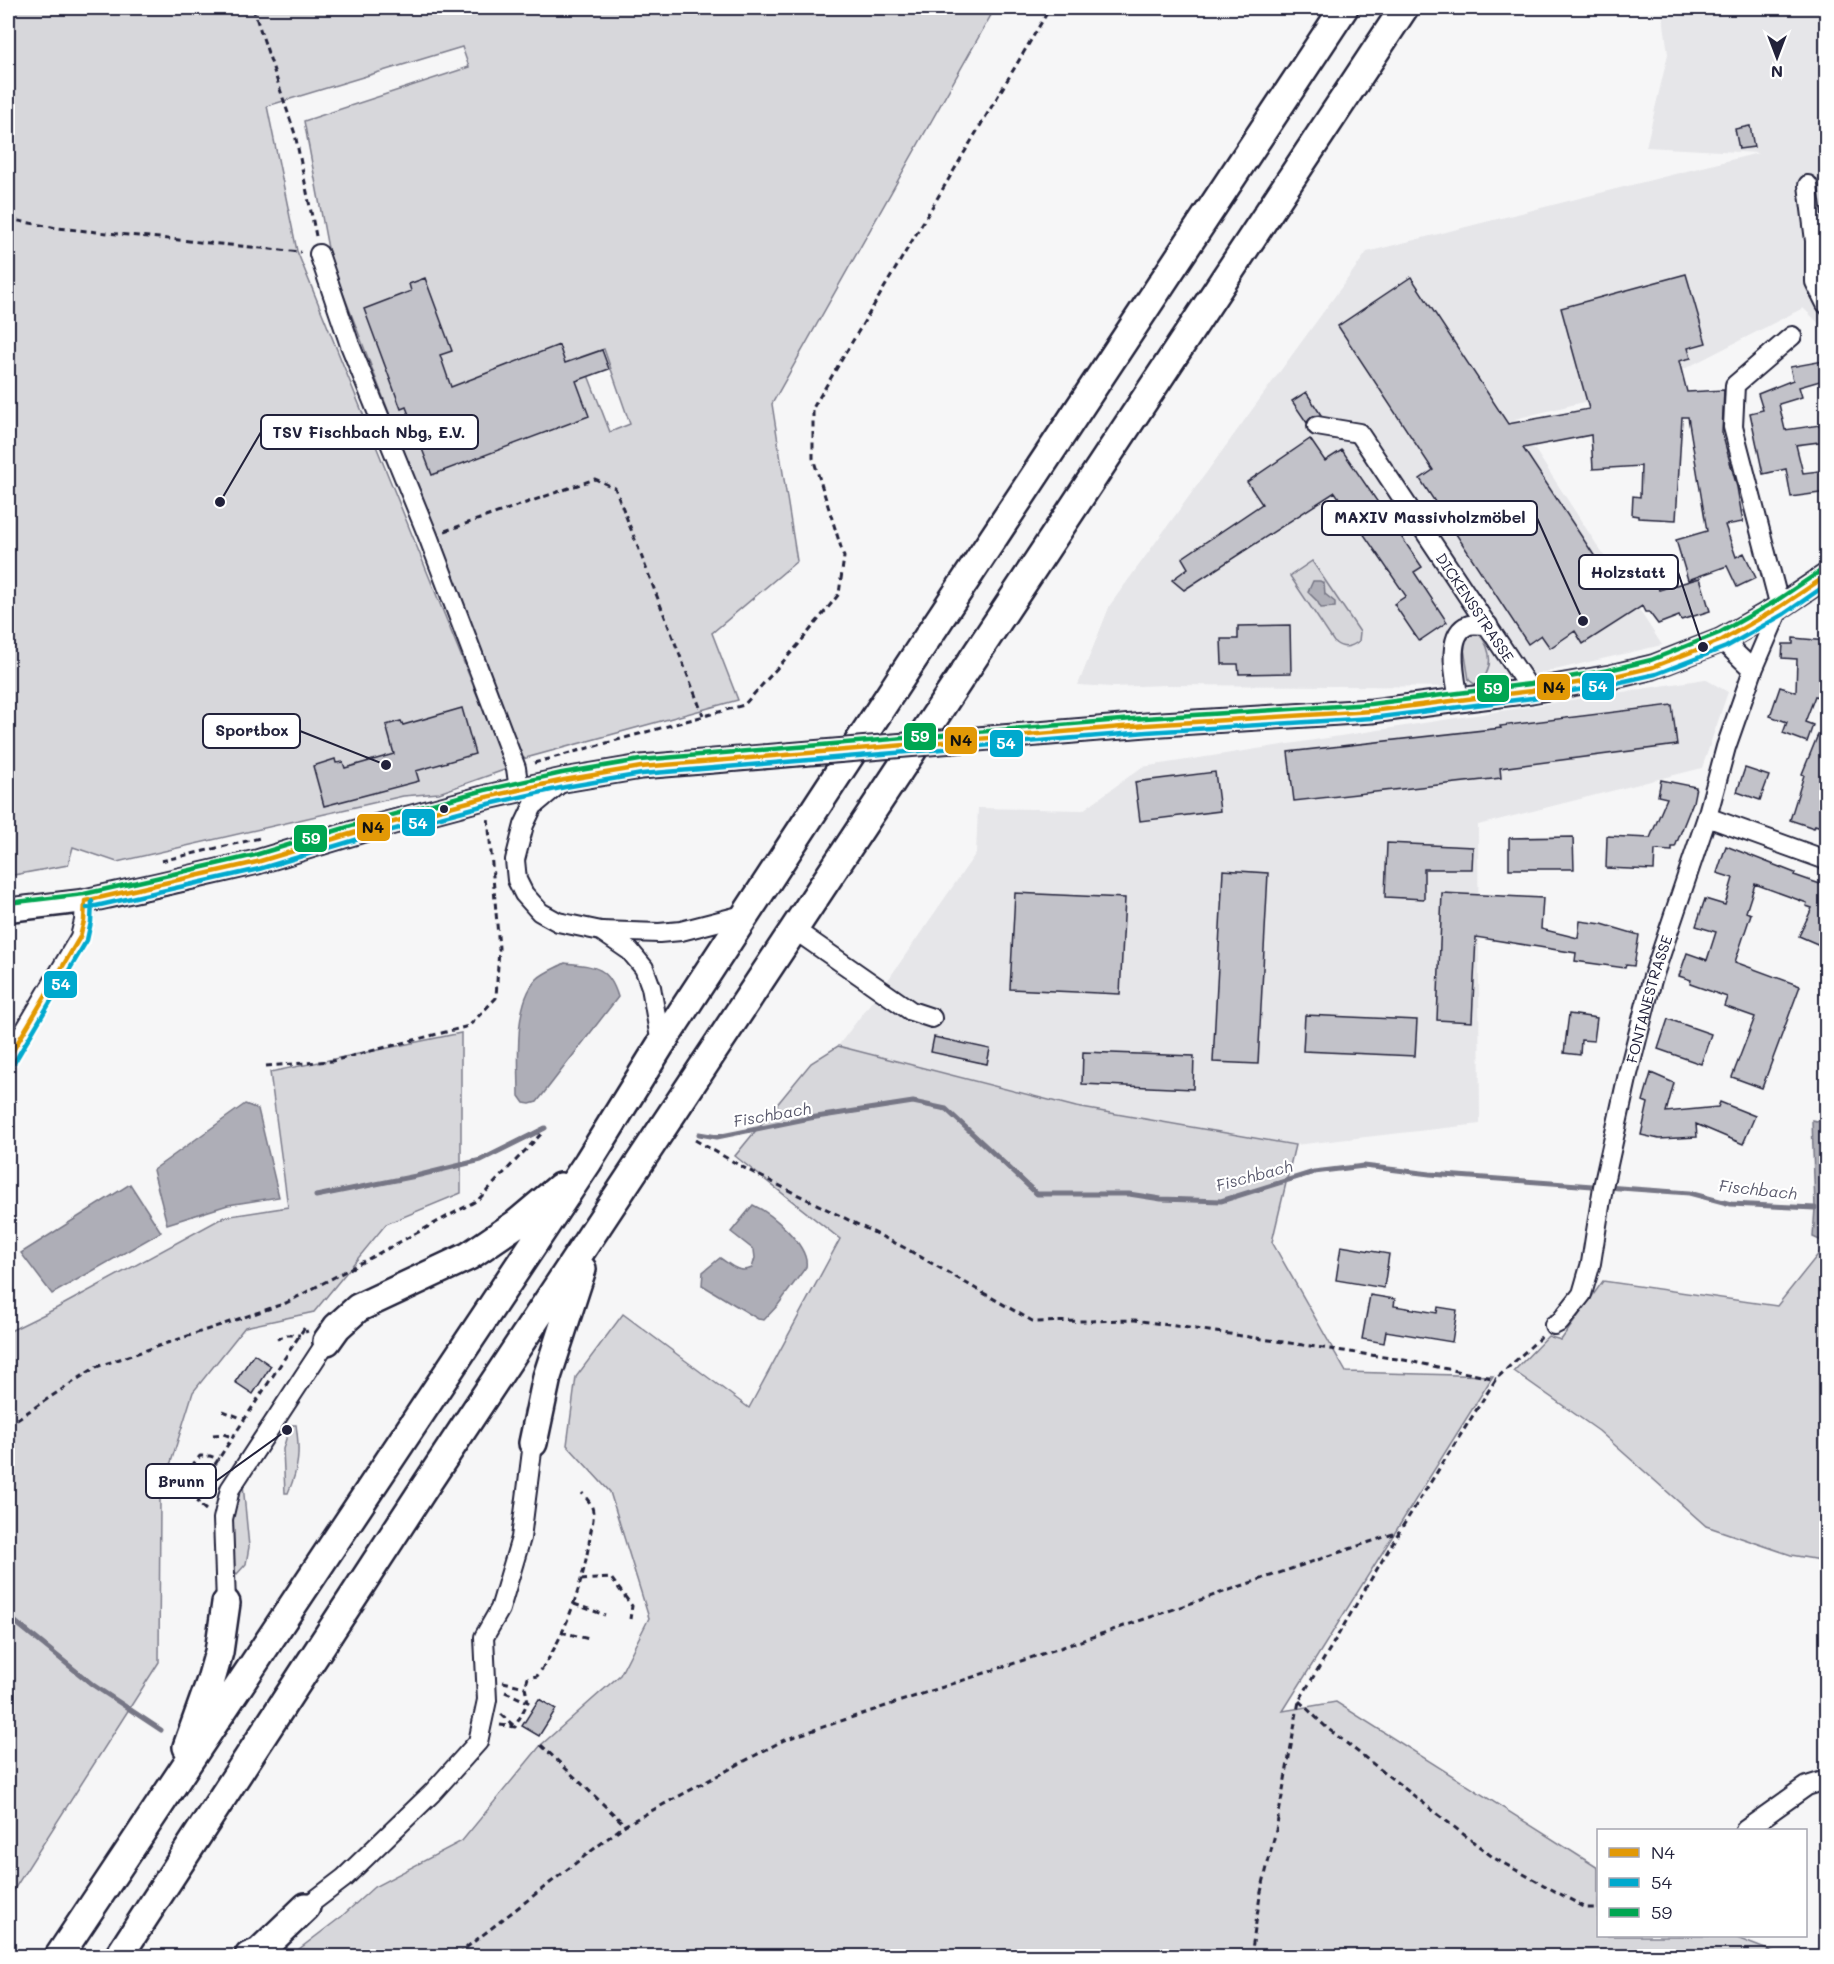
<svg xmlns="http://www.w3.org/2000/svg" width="1834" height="1964" font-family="Mali,sans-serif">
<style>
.built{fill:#e6e6e9}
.green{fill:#d7d7db;stroke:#7c7c8b;stroke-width:1.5;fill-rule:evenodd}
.water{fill:#aeaeb7;stroke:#767685;stroke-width:1.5}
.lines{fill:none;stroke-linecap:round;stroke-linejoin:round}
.stream{stroke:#767685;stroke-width:5}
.building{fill:#c2c2c9;stroke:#22223b;stroke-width:1.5}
.minor-casing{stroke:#22223b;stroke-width:22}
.major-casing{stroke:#22223b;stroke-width:27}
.highway-casing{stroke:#22223b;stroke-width:32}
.path{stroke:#22223b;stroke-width:3;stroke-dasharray:6 4.5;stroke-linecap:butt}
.minor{stroke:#fff;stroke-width:18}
.major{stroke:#fff;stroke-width:22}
.highway{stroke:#fff;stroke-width:27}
.major-bridge-casing{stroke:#22223b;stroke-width:27;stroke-linecap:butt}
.major-bridge{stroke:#fff;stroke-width:22}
.bus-1-casing{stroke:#fff;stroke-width:9}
.bus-2-casing{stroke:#fff;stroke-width:9}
.bus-3-casing{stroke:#fff;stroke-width:9}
.bus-1{stroke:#e29906;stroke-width:4.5}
.bus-2{stroke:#00a9ce;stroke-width:4.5}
.bus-3{stroke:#00a651;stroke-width:4.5}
.bus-dot{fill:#22223b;stroke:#fff;stroke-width:2}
.labels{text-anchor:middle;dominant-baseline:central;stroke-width:4.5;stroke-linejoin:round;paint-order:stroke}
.street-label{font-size:15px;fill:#22223b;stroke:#fff}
.water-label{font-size:16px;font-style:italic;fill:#5a5a6d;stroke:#fff}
.leader{fill:none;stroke:#22223b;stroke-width:2}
.callout-dot{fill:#22223b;stroke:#fff;stroke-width:2}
.callout{fill:#fff;stroke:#22223b;stroke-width:2}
.callout-label{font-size:16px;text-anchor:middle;font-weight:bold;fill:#22223b}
.line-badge{stroke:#fff;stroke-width:2}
.badge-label{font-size:16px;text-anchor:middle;font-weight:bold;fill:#fff}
.pale-badge-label{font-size:16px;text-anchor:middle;font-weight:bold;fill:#111}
</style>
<rect width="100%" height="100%" fill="#f6f6f7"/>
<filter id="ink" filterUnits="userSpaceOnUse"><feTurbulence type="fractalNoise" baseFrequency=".0167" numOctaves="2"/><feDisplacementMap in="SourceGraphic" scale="12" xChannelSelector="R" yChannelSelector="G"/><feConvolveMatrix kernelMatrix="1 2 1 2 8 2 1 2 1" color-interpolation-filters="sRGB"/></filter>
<g filter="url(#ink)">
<path class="built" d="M1662,8H1826V330L1803,308L1653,385L1515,419L1662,645L1482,687L1166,685L1112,687L1078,685L1110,605L1367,252L1758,153L1646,147L1668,54Z
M1705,679L1728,692L1702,768L1478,825L1480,1124L1295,1145L1076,1107L838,1046L888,980L976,853L978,808L1083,810L1142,767Z"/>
<path class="green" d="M8,8H995L772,404L797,561L712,633L738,700L522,759L330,259L304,121L469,67L462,47L267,106L297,251L507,769L439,793L403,796L117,862L73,847L68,865L8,876ZM604,349L630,424L610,432L581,357Z
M1312,561L1360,632L1359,641C1350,648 1343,649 1334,642L1290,576Z
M1479,633C1492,650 1495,671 1476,685L1469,680L1463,642L1471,634Z
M461,1033V1193L386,1224L314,1312L245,1327L193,1392L160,1497L159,1662L8,1899V1332L57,1308L224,1217L288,1207L270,1072Z
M838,1046L1076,1107L1295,1145L1272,1242L1346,1372L1493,1376L1283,1711L1336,1702L1598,1868V1936H1732L1783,1956H290L341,1917L374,1887L462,1841L541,1745L620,1675L649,1618L610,1492L567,1445L576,1377L623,1314L749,1408L840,1239L735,1156L811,1063Z
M1820,1252L1826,1253V1561L1791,1555L1706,1526L1599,1431L1514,1371L1548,1336L1561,1340L1603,1281L1777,1306Z
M290,1425H296C300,1452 299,1468 288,1493H285L283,1449Z
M243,1484L249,1547L246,1564L237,1574L233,1570C232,1541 228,1511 243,1484Z"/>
<path class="water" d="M1313,581H1320L1324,583L1325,594L1335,602V607L1321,608L1317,601L1308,592Z
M565,963C594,966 609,966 618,997L537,1102L530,1104L524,1103L519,1096C519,1064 513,1003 537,979C544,972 556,968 565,963Z
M245,1104L258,1109L279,1197L228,1205L167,1224L153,1170Z
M1812,1120L1826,1123V1243L1813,1237L1815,1208Z
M130,1184L161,1232L52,1294L21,1253Z
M753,1205C771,1213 810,1246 806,1267L778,1305L764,1320L758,1319L702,1285L703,1272L720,1258C731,1265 738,1274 752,1268L755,1258L754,1250L731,1232Z"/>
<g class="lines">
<path class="stream" d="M699,1134L717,1137L810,1118L913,1102L946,1109L1037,1194H1129L1161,1199L1221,1201L1314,1172L1364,1166L1430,1174L1689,1193L1731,1204L1815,1208
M316,1196L416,1176L481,1160L545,1128
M8,1616L93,1685L161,1730"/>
</g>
<path class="building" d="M1750,126L1754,147L1739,149L1735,129Z
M1686,274L1706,343L1688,348L1691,358L1679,361L1687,392L1724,390L1722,433L1737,487L1743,522L1725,525L1736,557L1744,553L1756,578L1737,587L1727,566L1688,580L1676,540L1707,531L1688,417H1682L1676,520L1638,518V516L1632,515L1633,496L1640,497L1641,466L1593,469L1591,435L1523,448L1613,584L1653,572L1659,590L1700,578L1710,611L1681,620L1679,616L1658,624L1649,612H1645L1642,606L1583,644L1575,631L1550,648L1541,635L1528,644L1420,479L1433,470L1338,326L1411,277L1508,424L1589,409L1561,308Z
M425,278L452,351L440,355L451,387L559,345L565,363L602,350L609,369L576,381L589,416L432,475L406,407L401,409L364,309L411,291L409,284Z
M1823,361L1827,379L1799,387L1802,397L1779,404L1785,430L1827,424V441L1796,445L1803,473L1827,470V492L1791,497L1786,469L1763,474L1750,413L1763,410L1758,394L1793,380L1790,367Z
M1306,392L1321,415L1313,416L1307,423L1292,401Z
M1310,439L1325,461L1342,450L1422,567L1414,572L1447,622L1419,641L1394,604L1406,596L1335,492L1184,590L1172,580L1188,568L1182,558L1262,504L1247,482Z
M1290,625L1291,673L1239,674L1238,664H1222L1221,639H1238V626Z
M1793,638L1827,641V699L1815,696L1805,722L1813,725L1807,742L1783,733L1787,722L1770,716L1780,687L1796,692L1797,659L1782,658L1783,644H1793Z
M1672,705L1677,745L1500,768L1501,778L1294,801L1288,752L1501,728L1500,726Z
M462,708L475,754L416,771L419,781L324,806L313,766L335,759L336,763L343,762L345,768L394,754L386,725L401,721L403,725Z
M1826,715H1827V829L1815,825L1814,828L1790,820L1804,775L1802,774Z
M1745,768L1769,776L1760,800L1737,792Z
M1215,772L1220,811L1140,821L1135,782Z
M1661,780L1696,787L1693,802L1675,847H1672V851L1655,850L1654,870L1606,868L1607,836L1650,838L1667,798L1658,796Z
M1573,837L1574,869H1509V838Z
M1387,843L1473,847L1472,869H1424V899L1385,897Z
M1726,846L1795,873L1794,875L1823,885L1827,877V937L1822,946L1799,936L1812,908L1806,906L1807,903L1755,884L1746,912L1751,914L1735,962L1800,986L1762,1088L1732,1077L1755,1017L1724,1006L1727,997L1690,984L1691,980L1679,976L1687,953L1707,960L1716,932L1696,926L1705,899L1725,905L1733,878L1717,873Z
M1223,870L1268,873L1258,1064L1213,1062Z
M1015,893L1125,898L1120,994L1010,989Z
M1442,893L1543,898L1541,929L1578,938L1580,921L1602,924L1639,935L1634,966L1626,965L1625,968L1575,961L1576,953L1476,937L1472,1022L1437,1020Z
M1569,1014L1597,1018L1594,1041L1581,1040L1580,1055L1564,1053Z
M1305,1015L1417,1020L1415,1056L1303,1051Z
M1668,1019L1711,1034L1701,1064L1658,1049Z
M934,1037L990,1049L987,1064L931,1052Z
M1083,1052L1194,1056L1193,1089L1082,1084Z
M1651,1073L1674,1083L1666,1112L1718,1107L1720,1102L1755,1116L1743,1144L1696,1124L1697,1137L1659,1139L1641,1135L1648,1103L1643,1101Z
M1341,1246L1389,1254L1384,1288L1336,1280Z
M1370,1295L1395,1299L1394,1306L1437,1313L1438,1307L1457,1310L1452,1342L1386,1331L1384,1343L1362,1339Z
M254,1354L271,1366L253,1394L235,1382Z
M539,1699L556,1709L539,1736L522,1726Z"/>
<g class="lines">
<defs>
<g id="minor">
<path d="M1808,185L1815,241V282L1826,304"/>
<path d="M319,254L350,345L428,536L516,768L519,790"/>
<path id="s1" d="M1317,426L1359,433L1531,691"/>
<path d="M1722,640L1753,670"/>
<path d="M1459,700C1456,681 1444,633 1469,625C1474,624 1482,625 1488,625"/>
<path d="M564,780L533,806L524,825L515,860L517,880L524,894L540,912L558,922L601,931L630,951L644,968L651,987L661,1044"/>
<path d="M1707,817L1826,860"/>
<path d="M795,930L911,1011L932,1018"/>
<path d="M601,931L659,933L681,931L747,914"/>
<path d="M8,1059L80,937L84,921L85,901"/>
<path id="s2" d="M1554,1325L1560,1322L1582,1294L1591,1263L1603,1187L1628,1074L1652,980L1707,817L1726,747L1753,670L1780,607L1733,427L1735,385L1792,336"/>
<path d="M226,1603L223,1519L230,1489L327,1341"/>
<path d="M1745,1830L1807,1786L1826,1780"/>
<path d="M306,1907L344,1878L432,1793L478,1742L487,1700L484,1637L500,1609L521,1538L533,1443"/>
</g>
<path id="major" d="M1001,737L1146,725L1372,711L1531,691L1611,677L1653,667L1722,640L1780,607L1826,576
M8,910L85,901L158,885L257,862L360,831L487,797L564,780L641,767L763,757"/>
<path id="highway" d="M327,1341L337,1327L358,1308L469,1256L516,1224L560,1187
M533,1443L547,1377L582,1269
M187,1747L211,1680L219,1652L226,1603
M59,1956L588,1162L661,1044L908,667L1344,8
M119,1956L426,1485L1404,8
M249,1956L259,1952L306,1907"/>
</defs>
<use href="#minor" class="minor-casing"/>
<use href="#major" class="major-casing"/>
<use href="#highway" class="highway-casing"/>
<path class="path" d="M253,8L295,134L316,236
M8,219L57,228L301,252
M445,531L595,479L615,488L703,715
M534,763L744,705L798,645L839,594L844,557L813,458V408L1050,8
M161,861L260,838
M266,1066L332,1061L469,1026L496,998L499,948L488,817
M695,1140L746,1169L905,1248L1034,1322L1135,1320L1404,1360L1496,1379
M277,1339L287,1335H300
M223,1411L244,1419
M8,1425L96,1367L286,1303L478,1200L543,1132
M213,1435L223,1434L232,1437
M205,1484L195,1474L194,1463L200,1456H210L219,1459
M206,1510L198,1503L208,1475L305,1327L307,1333
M581,1580L611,1578L632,1606L630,1619
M574,1604L605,1615
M561,1632L589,1639
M503,1682L525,1687
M505,1692L528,1702
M1299,1701L1327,1728L1494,1858L1586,1908H1598
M501,1714L514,1726
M500,1725L515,1727L528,1702L525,1687L528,1678L537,1676C565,1638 584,1582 590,1536C591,1529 594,1520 593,1513C593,1505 587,1499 582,1493
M541,1745L625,1825
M459,1956L467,1947L625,1825L784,1740L1060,1648L1399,1532
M1251,1956L1260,1896L1276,1830L1299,1701L1399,1532L1496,1379L1542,1336"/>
<use href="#minor" class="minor"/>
<use href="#major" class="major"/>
<use href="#highway" class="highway"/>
<defs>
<path id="major-bridge" d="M763,757L1001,737"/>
</defs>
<use href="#major-bridge" class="major-bridge-casing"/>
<use href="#major-bridge" class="major-bridge"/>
<defs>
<path id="bus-1" d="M85,901L257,862L360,831L487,797L564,780L641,767L1146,725L1372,711L1531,691L1611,677L1653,667L1722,640L1780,607L1826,576
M8,1059L80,937L84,921L85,901"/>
<path id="bus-2" d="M87,908L259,869L362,838L489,804L565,787L642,774L1147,732L1372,718L1532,698L1612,684L1656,674L1726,647L1784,614L1826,585
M14,1063L87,940L91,922L92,901"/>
<path id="bus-3" d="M8,903L84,894L156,878L255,855L358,824L485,790L562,773L640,760L1145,718L1371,704L1530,684L1609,670L1651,660L1719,633L1776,601L1822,570"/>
</defs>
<use href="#bus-1" class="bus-1-casing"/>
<use href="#bus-2" class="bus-2-casing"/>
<use href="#bus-3" class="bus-3-casing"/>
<use href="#bus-1" class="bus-1"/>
<use href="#bus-2" class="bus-2"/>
<use href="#bus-3" class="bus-3"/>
</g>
</g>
<circle class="bus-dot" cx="444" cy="809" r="5"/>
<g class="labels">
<g class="street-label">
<text stroke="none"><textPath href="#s1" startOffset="252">DICKENSSTRASSE</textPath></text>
<text stroke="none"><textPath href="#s2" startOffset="345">FONTANESTRASSE</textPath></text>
</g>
<g class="water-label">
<text transform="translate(772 1114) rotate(-10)">Fischbach</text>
<text transform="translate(1254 1175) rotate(-15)">Fischbach</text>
<text transform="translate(1758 1189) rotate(6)">Fischbach</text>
</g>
</g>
<path class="leader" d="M220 502L261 432M1583 621L1537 518M1703 647L1678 572M386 765L300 731M287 1430L216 1481"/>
<g class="callout-dot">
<circle cx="220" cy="502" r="6"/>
<circle cx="1583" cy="621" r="6"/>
<circle cx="1703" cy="647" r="6"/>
<circle cx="386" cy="765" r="6"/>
<circle cx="287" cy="1430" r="6"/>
</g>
<g class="callout">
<rect x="261" y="415" width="217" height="34" rx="6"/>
<rect x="1322" y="501" width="215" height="34" rx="6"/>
<rect x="1579" y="555" width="99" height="34" rx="6"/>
<rect x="203" y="714" width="97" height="34" rx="6"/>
<rect x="146" y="1464" width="70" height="34" rx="6"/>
</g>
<g class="callout-label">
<text x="369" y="438">TSV Fischbach Nbg, E.V.</text>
<text x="1430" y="523">MAXIV Massivholzmöbel</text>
<text x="1628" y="578">Holzstatt</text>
<text x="252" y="736">Sportbox</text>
<text x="181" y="1487">Brunn</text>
</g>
<g class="line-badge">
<rect x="1581" y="672" width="34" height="29" rx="6" fill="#00a9ce"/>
<rect x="1536" y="673" width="35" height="28" rx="6" fill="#e29906"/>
<rect x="1476" y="674" width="34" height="29" rx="6" fill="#00a651"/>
<rect x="903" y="722" width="34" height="29" rx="6" fill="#00a651"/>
<rect x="944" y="726" width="34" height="29" rx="6" fill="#e29906"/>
<rect x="989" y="729" width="35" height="29" rx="6" fill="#00a9ce"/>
<rect x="401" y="808" width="35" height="29" rx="6" fill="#00a9ce"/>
<rect x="356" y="813" width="35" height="29" rx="6" fill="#e29906"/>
<rect x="293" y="824" width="35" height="29" rx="6" fill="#00a651"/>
<rect x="43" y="970" width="35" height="29" rx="6" fill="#00a9ce"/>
</g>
<g class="badge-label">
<text x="1598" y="692">54</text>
<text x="1493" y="694">59</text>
<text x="920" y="742">59</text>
<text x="1006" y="749">54</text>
<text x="418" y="829">54</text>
<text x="311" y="844">59</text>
<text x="61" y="990">54</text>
</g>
<g class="pale-badge-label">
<text x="1554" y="693">N4</text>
<text x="961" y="746">N4</text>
<text x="373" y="833">N4</text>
</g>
<rect width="1834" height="1964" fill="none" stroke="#fff" stroke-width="30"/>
<rect x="15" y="15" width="1804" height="1934" fill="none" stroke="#22223b" stroke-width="2" filter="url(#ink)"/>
<rect x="1597" y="1829" width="210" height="108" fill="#ffffff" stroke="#a7a7b1" stroke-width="1.5"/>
<rect x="1609" y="1848" width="30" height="9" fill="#e29906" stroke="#a7a7b1" stroke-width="1.5"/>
<text x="1651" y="1859" font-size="18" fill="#22223b">N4</text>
<rect x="1609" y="1878" width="30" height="9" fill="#00a9ce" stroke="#a7a7b1" stroke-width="1.5"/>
<text x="1651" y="1889" font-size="18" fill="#22223b">54</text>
<rect x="1609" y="1908" width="30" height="9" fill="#00a651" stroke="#a7a7b1" stroke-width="1.5"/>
<text x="1651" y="1919" font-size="18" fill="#22223b">59</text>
<g transform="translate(1777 57) rotate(180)" stroke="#ffffff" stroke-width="4.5" paint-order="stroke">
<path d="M0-4.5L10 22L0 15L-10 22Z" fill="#22223b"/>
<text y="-9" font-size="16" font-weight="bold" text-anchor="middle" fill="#22223b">N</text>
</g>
</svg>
